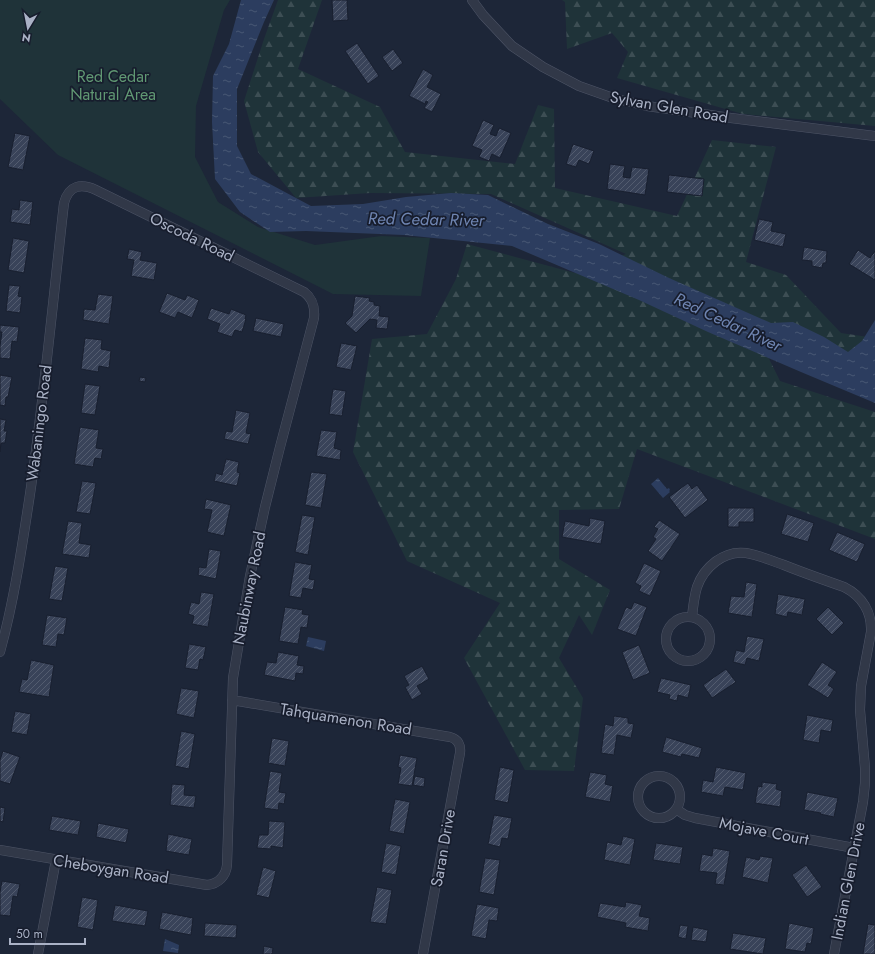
<svg xmlns="http://www.w3.org/2000/svg" width="875" height="954" font-family="Jost,sans-serif">
<style>
.forest{fill:url(#forest-firs)}
.green{fill:#1f3339}
.water{fill:url(#water-ripples)}
.building{fill:url(#building-hatch);stroke:#181f2f}
.lines{fill:none;stroke-linecap:round;stroke-linejoin:round}
.street-casing{stroke:#4e5567;stroke-width:10}
.street{stroke:#313848;stroke-width:9}
.labels{text-anchor:middle;dominant-baseline:central;stroke-width:3.5;stroke-linejoin:round;paint-order:stroke}
.park-label{font-size:16px;fill:#609873;stroke:#171d2d}
.street-label{font-size:16px;fill:#aab2c6;stroke:#171d2d}
.water-label{font-size:17px;font-style:italic;fill:#6f85b2;stroke:#171d2d}
</style>
<defs>
<pattern id="forest-firs" width="22" height="20" patternUnits="userSpaceOnUse"><rect width="22" height="20" fill="#1f3339"/><path d="M5 1l3.5 6h-7zM16 11l3.5 6h-7z" fill="#3d4e54"/></pattern>
<pattern id="water-ripples" width="26" height="14" patternUnits="userSpaceOnUse"><rect width="26" height="14" fill="#2c3d5f"/><path d="M2 4q2-2 4 0t4 0M15 11q2-2 4 0t4 0" fill="none" stroke="#485774"/></pattern>
<pattern id="building-hatch" width="6" height="6" patternUnits="userSpaceOnUse"><rect width="6" height="6" fill="#394359"/><path d="M-1 1l2-2M0 6l6-6M5 7l2-2" fill="none" stroke="#535c6f"/></pattern>
</defs>
<rect width="100%" height="100%" fill="#1d2638"/>
<path class="forest" d="M278,0H322L298,69L380,107L405,152L515,164L538,105L554,109L555,188L677,216L712,140L776,147L746,262L786,275L841,333L875,338V366L750,320L780,381L875,412V539L637,449L619,509L559,510V559L610,590L592,635L579,615L559,658L583,698L574,771L525,770L464,658L500,603L407,561L353,452L372,339L427,334L456,279L467,244L575,273L626,254L491,194L370,193L296,198L258,152L244,101L264,39Z
M562,0H875V126L743,114L617,78L628,52L612,33L567,49L565,2Z"/>
<path class="green" d="M0,0H230L224,10L196,106L195,157L218,202L258,227L315,245L381,236L430,238L421,296L333,294L58,155L0,99Z"/>
<path class="water" d="M241,0H274L264,22L237,89V146L251,174L311,206L363,204L406,197L451,193L488,195L548,224L599,244L669,278L771,323L793,322L824,337L848,352L862,341L875,320V403L801,372L708,332L639,300L512,246L404,235L306,231L270,232L240,212L215,179L212,122L213,76L229,44Z
M658,478L667,489L669,488L670,490L669,491L670,492L663,498L651,484Z
M308,637L326,641L324,651L306,646Z
M165,939L179,945L178,953L163,951Z"/>
<path class="building" d="M332,0H347L348,20L333,21Z
M357,43L379,76L368,84L345,51Z
M393,49L403,63L392,71L382,57Z
M423,69L433,75L427,87L441,94L432,112L424,108L428,102L426,101L425,104L409,96Z
M483,120L494,125L490,134L496,136L499,128L511,133L500,158L492,154L489,161L479,157L482,150L472,146Z
M15,133L30,136L23,170L8,167Z
M573,144L594,151L589,164L579,160L576,167L566,164Z
M610,164L625,166L623,177L630,178L632,167L649,169L645,195L607,189Z
M669,175L704,179L702,196L667,192Z
M20,200L33,202L30,225L10,222L12,209L19,210Z
M759,219L773,222L771,231L786,234L783,247L754,240Z
M13,238L29,241L24,273L8,270Z
M804,247L827,251L826,263H823L822,268L812,266V261L802,260Z
M129,249L142,252L140,260L157,263L154,280L131,276L134,260L127,259Z
M858,250L870,258L875,251V280L849,264Z
M9,285L20,286L18,296L22,297L20,313L6,311Z
M167,293L185,300L187,295L199,300L192,318L178,312L175,318L159,312Z
M98,294L113,296L109,324L83,320L84,309L95,310Z
M355,296L370,298L369,301L374,302V305L380,306L379,316L389,317L387,329L376,328L377,320L370,319L356,333L345,323L352,316Z
M211,308L229,314L231,309L246,315L245,319H246L242,332L235,330L232,337L217,332L220,324L207,319Z
M256,318L284,324L281,337L253,331Z
M0,325L19,327L17,342L12,341L10,359L0,358V346L2,332H0Z
M85,338L102,340L101,349L111,351L109,368L99,366L98,372L81,369Z
M341,343L357,346L351,370L336,367Z
M0,375L12,377L8,397H6L5,406L0,405Z
M140,377L146,378L145,382L139,381Z
M85,384L100,386L95,415L81,413Z
M333,389L346,391L342,416L329,414Z
M236,410L250,413L246,433L251,434L248,444L224,439L226,431L232,432Z
M0,419L6,420L4,431H7L5,443H1L0,452Z
M80,427L99,430L96,448L103,449L101,459L95,458L93,467L74,464Z
M321,430L337,432L334,448L341,450L340,460L316,456Z
M226,459L239,462L237,472L240,473L237,486L214,481L216,473L222,475Z
M311,472L327,474L321,508L305,505Z
M82,481L96,483L90,514L76,512Z
M688,483L692,489L697,485L708,500L685,518L669,497Z
M206,499L231,505L224,536L207,532L212,510L204,509Z
M728,508H754V522H739V527H728Z
M787,514L814,523L808,542L781,534Z
M302,515L315,517L308,555L295,552Z
M590,518L605,521L601,544L562,537L565,521L589,526Z
M659,520L680,534L662,561L648,551L656,539L653,537L658,529L654,527Z
M68,521L82,523L79,543L91,545L89,558L62,554Z
M837,532L865,544L857,562L829,550Z
M209,549L221,551L216,579L198,575L199,567L206,568Z
M295,562L312,565L309,579L315,580L313,590L303,588L301,598L289,596Z
M644,563L661,571L650,596L639,591L641,586L635,583Z
M55,566L68,568L62,601L49,599Z
M746,582L757,584L752,617L728,613L731,596L744,597Z
M201,592L214,594L208,627L192,624L194,616L188,614L191,602L199,604Z
M778,594L805,599L802,615L788,612L787,617L775,614Z
M634,602L647,607L636,636L617,629L626,607L631,609Z
M285,607L303,610L302,614L309,615L307,628L301,627L298,644L279,641Z
M828,607L844,623L832,635L816,619Z
M47,615L67,618L64,635L58,634L56,647L42,645Z
M747,636L764,639L759,661L747,658L745,665L733,662L736,650L744,652Z
M189,644L206,647L203,660L200,659L198,670L185,668Z
M639,645L650,673L633,680L622,652Z
M278,652L299,656L297,665L304,666L303,674L296,673L295,681L264,675L267,662L276,663Z
M31,660L54,665L49,697L19,692L22,679L27,680Z
M822,662L837,672L828,685L834,689L828,698L807,685Z
M422,666L429,679L417,686L422,694L412,700L405,687L409,685L404,676Z
M726,669L736,682L712,698L703,685Z
M661,678L691,685L688,698L678,695L677,701L669,699L670,695L657,692Z
M181,688L199,691L194,718L176,714Z
M15,711L31,714L27,735L11,732Z
M807,715L833,720L831,732L821,730L819,743L803,740Z
M614,716L628,718V723L634,724L631,738L617,735L614,755L601,753L605,724L613,726Z
M181,731L195,734L189,769L175,766Z
M666,737L702,748L699,758L682,754L681,757L662,752Z
M272,738L289,741L285,766L268,763Z
M3,751L20,757L10,784L0,781V760Z
M400,755L417,758L412,786L398,784L401,768L398,767Z
M500,767L514,770L508,803L494,800Z
M716,767L746,773L743,790L725,787L723,796L701,792L703,780L713,782Z
M270,771L282,773L279,792L286,793L284,804L279,803L278,810L264,808Z
M590,772L607,775L605,784L613,786L610,802L585,797Z
M415,776L425,778L424,787L413,785Z
M762,782L777,784L776,789L782,791L780,807L755,803L758,786L762,787Z
M172,784L185,785L184,795L196,796L194,808L170,805Z
M807,792L838,798L834,817L820,814L821,813L804,810Z
M395,799L410,802L404,834L389,831Z
M0,807L5,808L3,822L0,821Z
M494,815L512,818L508,839L502,838L500,847L488,844Z
M52,816L81,821L78,835L49,830Z
M269,821L285,822L283,848L271,846V849L257,848L259,835H268Z
M98,823L129,829L126,843L96,837Z
M168,834L192,839L189,855L166,851Z
M623,836L635,839L630,865L604,860L607,842L621,845Z
M386,843L401,846L396,875L381,872Z
M656,843L683,847L680,864L653,860Z
M713,848L730,851L724,885L715,884L717,873L699,871L702,854L712,856Z
M760,856L773,858L768,883L742,877L746,857L759,860Z
M485,858L500,860L494,895L479,892Z
M806,865L822,887L807,897L792,875Z
M263,867L276,871L269,898L256,895Z
M2,881L20,884L17,897L13,896L10,916L0,915V892Z
M377,887L392,890L386,924L370,922Z
M82,897L98,900L93,930L77,927Z
M626,902L642,905L639,916L650,918L648,931L625,927L626,923L597,917L600,903L625,907Z
M477,904L499,908L497,921L489,920L486,939L471,936Z
M115,905L148,911L145,926L112,921Z
M162,912L193,918L191,935L159,929Z
M205,923L237,925L236,938L204,936Z
M789,923L814,928L811,944L807,943L805,952L785,949Z
M868,924L875,925V954H863Z
M680,925L688,926L686,939L678,937Z
M693,927L708,930L706,942L691,940Z
M733,933L766,938L763,954L730,949Z
M264,946L273,948L272,954H263Z"/>
<g class="lines">
<defs>
<path id="street" d="M472,0L483,15L512,46L543,67L579,86L613,98L647,106L731,118L875,136
M666 639a22 22 0 1 1 44 0a22 22 0 1 1-44 0Z
M692,617C693,607 694,597 697,587C704,567 724,550 746,553C759,555 772,561 784,565C804,573 824,580 844,587C862,596 872,612 871,632L861,686L860,710L865,768V783L863,802L834,954
M0,652C14,601 22,547 30,494C44,398 53,300 64,203C69,185 81,183 96,190L304,292C313,299 315,307 314,318L280,447L265,507L250,576L233,678L227,865C226,876 218,884 207,885L0,850
M232,700L450,737C458,739 461,745 460,753L423,954
M638 797a21 21 0 1 1 42 0a21 21 0 1 1-42 0Z
M676,809L685,815L695,818L854,848
M38,954L56,860"/>
</defs>
<use href="#street" class="street-casing"/>
<use href="#street" class="street"/>
</g>
<g class="labels">
<g class="park-label">
<text x="113" y="76">Red Cedar<tspan x="113" dy="18">Natural Area</tspan></text>
</g>
<g class="street-label">
<text transform="translate(669 107) rotate(10)">Sylvan Glen Road</text>
<text transform="translate(192 237) rotate(26)">Oscoda Road</text>
<text transform="translate(39 423) rotate(-83)">Wabaningo Road</text>
<text transform="translate(249 588) rotate(-79)">Naubinway Road</text>
<text transform="translate(346 719) rotate(9)">Tahquamenon Road</text>
<text transform="translate(764 831) rotate(11)">Mojave Court</text>
<text transform="translate(443 848) rotate(-80)">Saran Drive</text>
<text transform="translate(111 869) rotate(9)">Cheboygan Road</text>
<text transform="translate(848 881) rotate(-79)">Indian Glen Drive</text>
</g>
<g class="water-label">
<text transform="translate(426 219) rotate(1)">Red Cedar River</text>
<text transform="translate(728 322) rotate(25)">Red Cedar River</text>
</g>
</g>
<g transform="translate(28 28) rotate(190)" stroke="#171d2d" stroke-width="3" paint-order="stroke">
<path d="M0-3L7 15L0 10L-7 15Z" fill="#aab2c6"/>
<text y="-6" font-size="11" font-weight="bold" text-anchor="middle" fill="#aab2c6">N</text>
</g>
<path d="M10 938v6h75v-6" fill="none" stroke="#aab2c6" stroke-width="2"/>
<text x="16" y="938" font-size="12" fill="#aab2c6" stroke="#171d2d" stroke-width="3" paint-order="stroke">50 m</text>
</svg>
